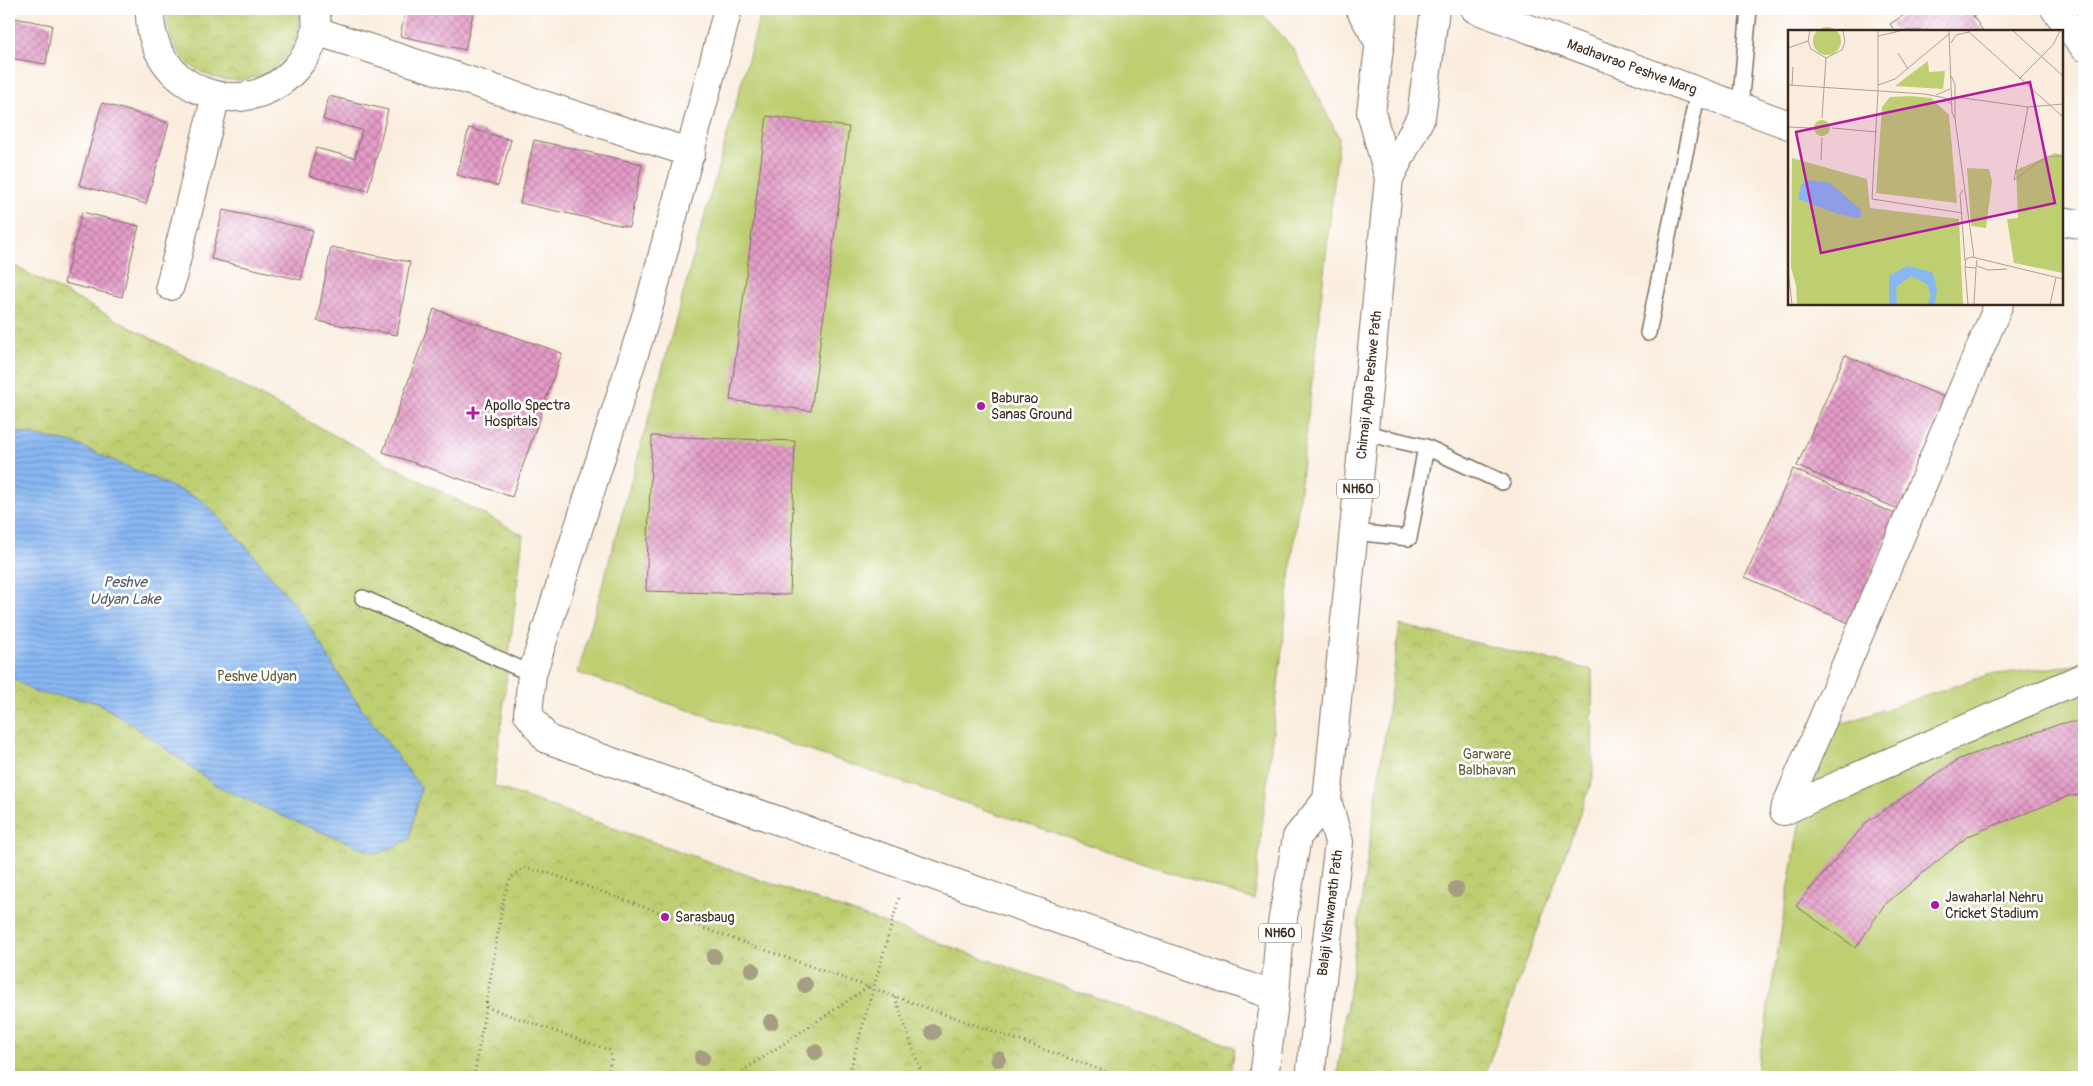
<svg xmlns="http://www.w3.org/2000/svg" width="2093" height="1086" font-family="Pangolin,sans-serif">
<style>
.park{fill:url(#park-crowns);stroke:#7c7c48}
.pitch{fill:#becf72;stroke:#7c7c48}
.water{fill:url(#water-rules);stroke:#627088}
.building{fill:url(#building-cross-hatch)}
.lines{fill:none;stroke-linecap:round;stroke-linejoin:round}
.service-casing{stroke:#7e6e61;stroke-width:18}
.minor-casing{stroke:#7e6e61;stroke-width:30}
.tertiary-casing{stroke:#7e6e61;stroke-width:30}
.secondary-casing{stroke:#7e6e61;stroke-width:30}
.trunk-casing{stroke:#7e6e61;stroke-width:30}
.path{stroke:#7e6e61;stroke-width:3;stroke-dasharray:1 4;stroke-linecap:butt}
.service{stroke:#fff;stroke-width:15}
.minor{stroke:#fff;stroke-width:28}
.tertiary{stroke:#fff;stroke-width:28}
.secondary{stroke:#fff;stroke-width:28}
.trunk{stroke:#fff;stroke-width:28}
.tree{fill:#a69d82}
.poi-dot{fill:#b5179e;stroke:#fff;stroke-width:2}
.labels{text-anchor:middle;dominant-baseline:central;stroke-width:5;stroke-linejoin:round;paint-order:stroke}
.shield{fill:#fff;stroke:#766a62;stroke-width:1}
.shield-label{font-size:12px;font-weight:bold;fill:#3b2a1e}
.street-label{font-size:14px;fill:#3b2a1e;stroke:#fff}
.poi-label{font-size:14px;fill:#3b2a1e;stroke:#fff;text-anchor:start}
.park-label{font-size:14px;fill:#625c37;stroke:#fff}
.water-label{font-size:15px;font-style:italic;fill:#565b69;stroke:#fff}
.inset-road{fill:none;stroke:#ae9f91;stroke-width:1}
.view{fill:#b5179e;fill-opacity:0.15;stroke:#b5179e;stroke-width:2.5}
.inset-edge{fill:none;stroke:#3b2a1e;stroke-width:2.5}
</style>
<defs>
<pattern id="park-crowns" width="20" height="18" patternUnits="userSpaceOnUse" patternTransform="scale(1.25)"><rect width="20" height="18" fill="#becf72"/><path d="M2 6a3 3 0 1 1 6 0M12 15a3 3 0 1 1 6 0" fill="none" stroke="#a4b262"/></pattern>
<pattern id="water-rules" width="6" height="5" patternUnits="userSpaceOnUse" patternTransform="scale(1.25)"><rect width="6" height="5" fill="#88b7f3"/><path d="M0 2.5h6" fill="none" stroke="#7095c4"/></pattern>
<pattern id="building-cross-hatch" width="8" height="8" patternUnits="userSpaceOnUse" patternTransform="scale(1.25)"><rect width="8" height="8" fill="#e49bc8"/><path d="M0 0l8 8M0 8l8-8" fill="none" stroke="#ba7fa2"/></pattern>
</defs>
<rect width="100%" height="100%" fill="#fff"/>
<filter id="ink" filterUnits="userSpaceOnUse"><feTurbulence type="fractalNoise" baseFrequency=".02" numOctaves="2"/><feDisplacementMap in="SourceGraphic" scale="10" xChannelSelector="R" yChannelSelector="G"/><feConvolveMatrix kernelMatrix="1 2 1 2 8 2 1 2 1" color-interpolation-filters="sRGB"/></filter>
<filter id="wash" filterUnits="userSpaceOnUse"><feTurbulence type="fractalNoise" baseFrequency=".0096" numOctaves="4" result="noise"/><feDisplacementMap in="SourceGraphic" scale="20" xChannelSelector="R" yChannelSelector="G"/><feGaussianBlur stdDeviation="1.12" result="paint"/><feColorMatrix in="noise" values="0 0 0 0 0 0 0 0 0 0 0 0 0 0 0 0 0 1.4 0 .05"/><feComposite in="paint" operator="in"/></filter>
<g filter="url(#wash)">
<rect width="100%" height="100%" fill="#faedde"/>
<path class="park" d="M167,9H300C299,15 300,22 299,28C280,107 164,93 167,9Z
M9,263L523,535L494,786L1235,1047L1230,1077H9Z
M1400,625L1592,670L1593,778L1484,1077H1337Z"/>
<path class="pitch" d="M762,9H1258L1294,50L1339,138L1254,900L578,673Z
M2084,664V1077H1756L1815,733L1988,675Z"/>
<path class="water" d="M17,432L74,443L202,500L248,548L302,614L349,691L421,788L409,840L378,854L289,819L215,785L153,739L97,702L36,693L9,676V436Z"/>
<g id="blocks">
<path class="building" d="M406,9H474L465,50L400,36Z
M880,9H896L882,14Z
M1900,9H1984L1973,16L1983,31H1895L1890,24L1904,15Z
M9,17L52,25L46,64L9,58Z
M329,96L388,110L368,191L309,176L316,148L355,158L362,130L323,120Z
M102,103L169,123L146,204L79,185Z
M767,116L849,127L811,411L730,400Z
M469,128L511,140L498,186L457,175Z
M534,140L642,164L629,227L520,203Z
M223,210L313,230L301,280L211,259Z
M82,212L139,226L122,297L64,283Z
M331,247L410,262L397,335L317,321Z
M434,309L562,353L512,497L383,452Z
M1845,355L1946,398L1898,509L1797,466Z
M652,436L795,441L790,595L646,591Z
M1793,469L1897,515L1849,623L1745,577Z
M2084,721V795L2069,796L1968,836L1884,905L1856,948L1796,906L1867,822L1959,759L2063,723Z"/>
</g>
</g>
<g filter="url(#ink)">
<use href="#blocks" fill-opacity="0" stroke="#7e6e61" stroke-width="1"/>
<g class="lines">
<defs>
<path id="service" d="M1740,107L1749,9
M1648,333L1698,91
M1365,433L1426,447L1502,482
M1354,532L1409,538L1426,447
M363,598L532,674"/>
<path id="minor" d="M150,9C147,89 243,128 296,68C305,58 313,45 316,32C317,25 316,16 316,9
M728,9L648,310L532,674L528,714L547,739L1275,996
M316,31L691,153
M170,286L216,95
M1784,811L1999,304
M1784,811L1854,778L2084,677"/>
<path id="tertiary" d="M1360,9L1380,44
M1475,9L1789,125
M2062,221L2084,225"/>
<path id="secondary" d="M2055,9L2084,47"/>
<path id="trunk" d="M1389,178L1421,117L1435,9
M1264,1077L1275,996L1279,941L1297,837L1327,800
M1310,1077L1339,842L1327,800L1389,178L1371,112L1384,9"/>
</defs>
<use href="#service" class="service-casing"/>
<use href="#minor" class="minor-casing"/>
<use href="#tertiary" class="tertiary-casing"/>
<use href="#secondary" class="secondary-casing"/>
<use href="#trunk" class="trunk-casing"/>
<path class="path" d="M895,997L923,1077
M486,1007L609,1050L612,1057L606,1077
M474,1077L504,896L511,877L524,868L546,872L1121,1077
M734,1077L868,987
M848,1077L900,895"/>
<use href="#service" class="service"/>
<use href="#minor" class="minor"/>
<use href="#tertiary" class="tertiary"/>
<use href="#secondary" class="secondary"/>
<use href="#trunk" class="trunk"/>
</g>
<g class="tree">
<circle cx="1456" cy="889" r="8"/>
<circle cx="714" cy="957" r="8"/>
<circle cx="752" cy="970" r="8"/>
<circle cx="805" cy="985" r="8"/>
<circle cx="771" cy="1022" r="8"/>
<circle cx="933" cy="1032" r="8"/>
<circle cx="815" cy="1052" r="8"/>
<circle cx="702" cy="1058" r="8"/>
<circle cx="998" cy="1059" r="8"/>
</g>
</g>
<g class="poi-dot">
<circle cx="981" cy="406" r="5"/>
<path d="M470.5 405.5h5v5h5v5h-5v5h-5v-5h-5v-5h5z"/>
<circle cx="1935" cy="905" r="5"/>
<circle cx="665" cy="917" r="5"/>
</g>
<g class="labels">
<g class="shield">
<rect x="1337" y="479.5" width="42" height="19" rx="4"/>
<rect x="1259" y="923.5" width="42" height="19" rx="4"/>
</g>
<g class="shield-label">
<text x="1358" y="489">NH60</text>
<text x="1280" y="933">NH60</text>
</g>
<g class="street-label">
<text transform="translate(1632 67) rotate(20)">Madhavrao Peshve Marg</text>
<text transform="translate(1369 385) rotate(-84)">Chimaji Appa Peshwe Path</text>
<text transform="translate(1330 913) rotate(-83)">Balaji Vishwanath Path</text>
</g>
<g class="poi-label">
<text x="991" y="398">Baburao<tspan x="991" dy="16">Sanas Ground</tspan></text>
<text x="484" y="405">Apollo Spectra<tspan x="484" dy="16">Hospitals</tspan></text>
<text x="1945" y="897">Jawaharlal Nehru<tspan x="1945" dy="16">Cricket Stadium</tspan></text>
<text x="675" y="917">Sarasbaug</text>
</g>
<g class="park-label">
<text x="257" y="676">Peshve Udyan</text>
<text x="1487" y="754">Garware<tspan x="1487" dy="16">Balbhavan</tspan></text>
</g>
<g class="water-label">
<text x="125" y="582">Peshve<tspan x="125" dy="17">Udyan Lake</tspan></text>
</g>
</g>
<g transform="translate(1788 30)">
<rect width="275" height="275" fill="#faedde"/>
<path d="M25 11a14 14 0 1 1 28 0a14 14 0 1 1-28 0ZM140,31L141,42L157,41L155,59L107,56ZM26 98a8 8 0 1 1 16 0a8 8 0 1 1-16 0ZM4,128L79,149L82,178L171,189L175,274H9L8,255L3,238ZM179,138L201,139L204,151L198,198L183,196Z" fill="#becf72"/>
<path d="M123,66L143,68L161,85L169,173L88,163L94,77L102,67ZM267,123L275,125V243L226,233L219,189L230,188L228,140Z" fill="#becf72"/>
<path d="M20,150L42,153L73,180V186L70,188L50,184L10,169L13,155ZM119,236L144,242L149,258L147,274H140L143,265L139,254L123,246L108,257L109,274H101V246Z" fill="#88b7f3"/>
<path class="inset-road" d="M22,1L20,11L23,19L38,28L54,20L57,12L55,1M90,1V61L84,169L174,183M161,1L164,82L167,89L186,227M180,1L275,87M225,1L275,46M90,6L112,1M163,13L168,5L181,2M0,18L20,11M110,23L120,39M163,46L167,54V89M231,49L265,15L272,1M0,55L137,64L157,68L163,74M4,55L5,37M90,55L107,49L161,4M148,65L162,59M168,67L240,77L275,74M34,88L38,28M0,97L24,98M44,98L89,102M33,130L34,107M226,150L240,77M226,150L258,127L275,126M175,160L172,164L177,231M189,230L188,238L177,237L178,229L184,227L275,249M189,236L200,240L219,239M177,237L180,274M0,240L4,274M186,274L188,238M262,274L268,248"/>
<path class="view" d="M242,52L267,173L33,223L8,102Z"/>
<rect width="275" height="275" class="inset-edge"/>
</g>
<rect width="2093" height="1086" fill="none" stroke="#fff" stroke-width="30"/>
</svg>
